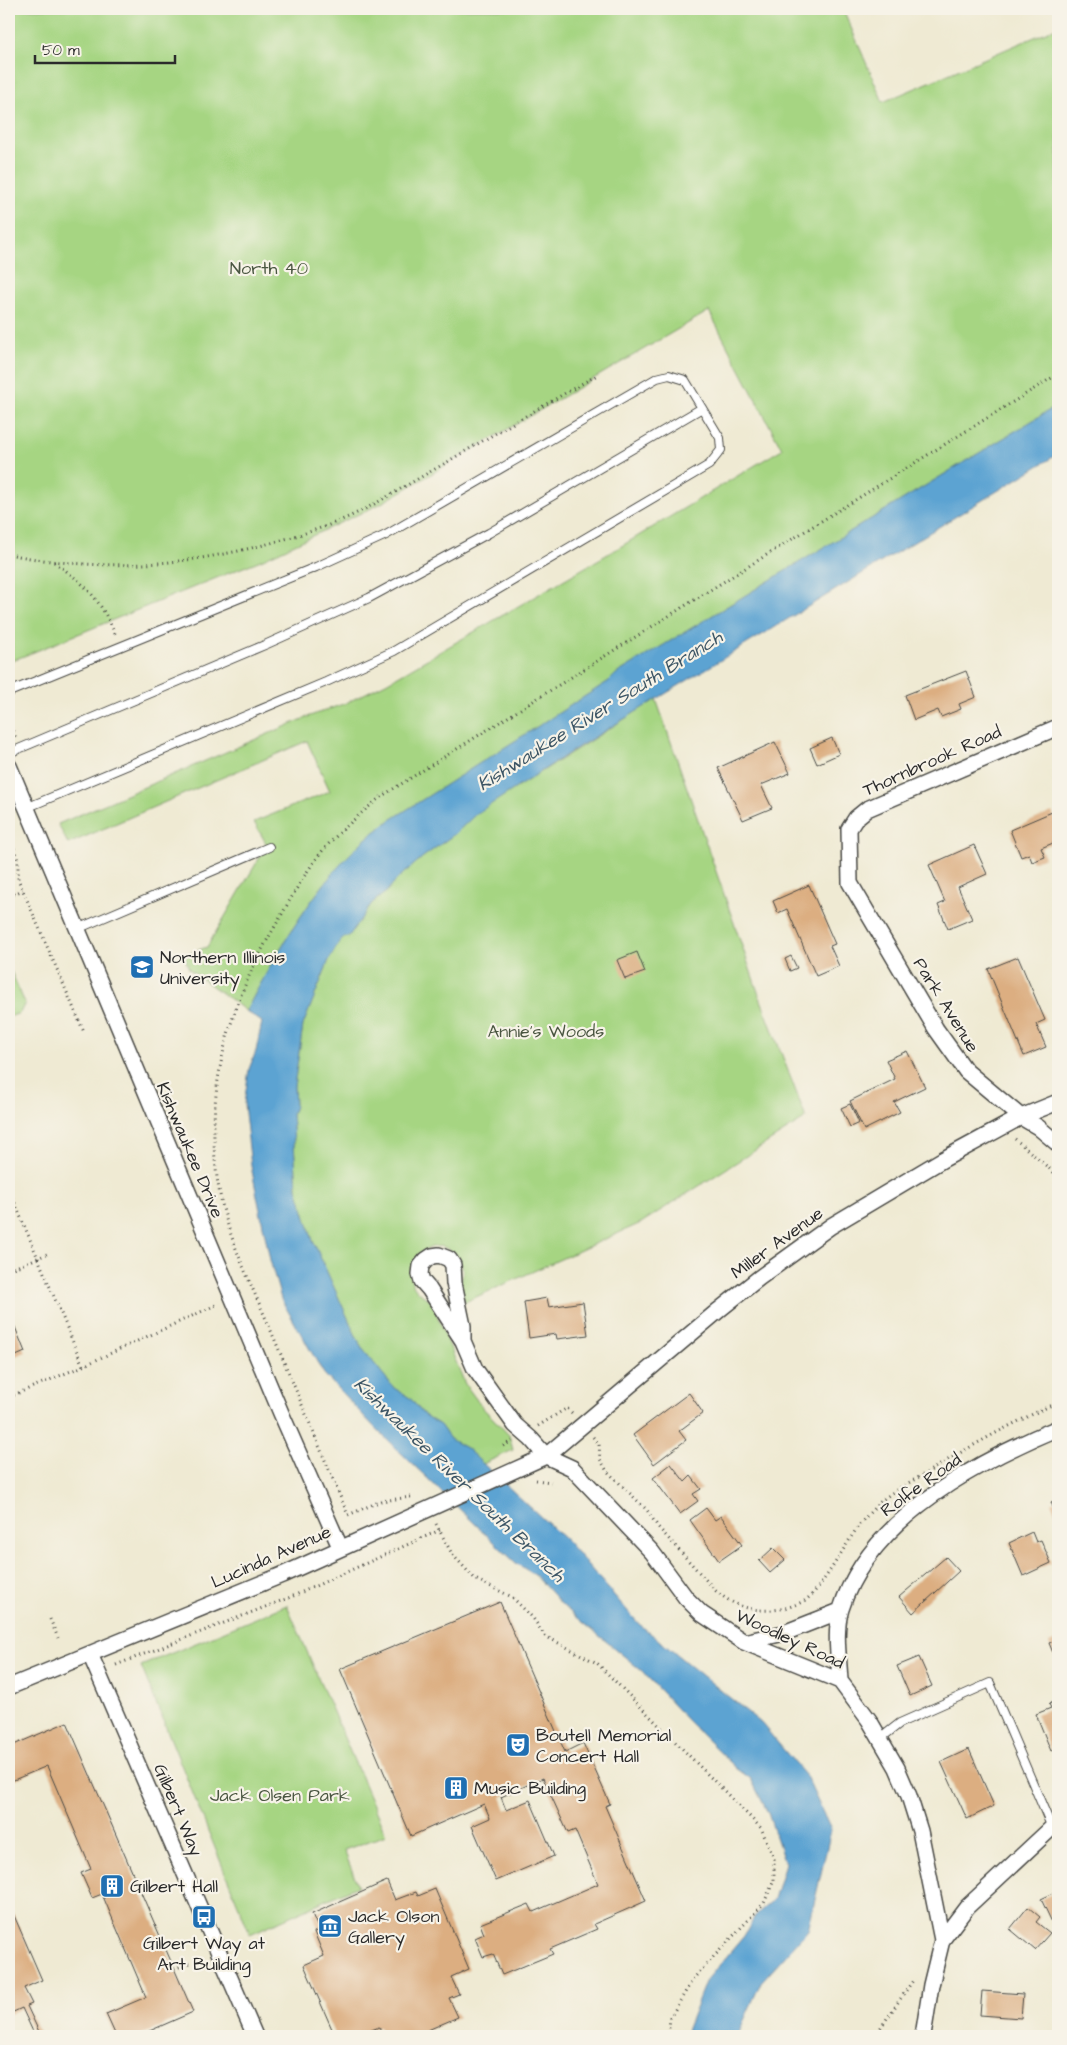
<svg xmlns="http://www.w3.org/2000/svg" width="1067" height="2045" font-family="'Architects Daughter',sans-serif">
<style>
.green{fill:#a6d582;stroke:#688056}
.water{fill:#5ba3d2;stroke:#43677e}
.building{fill:#dcae81}
.lines{fill:none;stroke-linecap:round;stroke-linejoin:round}
.service-casing{stroke:#484844;stroke-width:10}
.minor-casing{stroke:#484844;stroke-width:18}
.path{stroke:#484844;stroke-width:3;stroke-dasharray:1 4;stroke-linecap:butt}
.service{stroke:#fff;stroke-width:8}
.minor{stroke:#fff;stroke-width:15}
.labels{text-anchor:middle;dominant-baseline:central;stroke-width:4.5;stroke-linejoin:round;paint-order:stroke}
.park-label{font-size:18px;fill:#4a5641;stroke:#f7f3e8}
.street-label{font-size:18px;fill:#2b2b2b;stroke:#f7f3e8}
.poi-label{font-size:18px;fill:#2b2b2b;stroke:#f7f3e8;text-anchor:start}
.water-label{font-size:19px;font-style:italic;fill:#3c5565;stroke:#f7f3e8}
</style>
<rect width="100%" height="100%" fill="#f7f3e8"/>
<filter id="ink" filterUnits="userSpaceOnUse"><feTurbulence type="fractalNoise" baseFrequency=".02" numOctaves="2"/><feDisplacementMap in="SourceGraphic" scale="10" xChannelSelector="R" yChannelSelector="G"/><feConvolveMatrix kernelMatrix="1 2 1 2 8 2 1 2 1" color-interpolation-filters="sRGB"/></filter>
<filter id="wash" filterUnits="userSpaceOnUse"><feTurbulence type="fractalNoise" baseFrequency=".0096" numOctaves="4" result="noise"/><feDisplacementMap in="SourceGraphic" scale="20" xChannelSelector="R" yChannelSelector="G"/><feGaussianBlur stdDeviation="1.12" result="paint"/><feColorMatrix in="noise" values="0 0 0 0 0 0 0 0 0 0 0 0 0 0 0 0 0 1.4 0 .05"/><feComposite in="paint" operator="in"/></filter>
<g filter="url(#wash)">
<rect width="100%" height="100%" fill="#efead3"/>
<path class="green" d="M9,9H843L883,102L1058,27V405L616,674L609,681L389,821C379,829 368,836 359,845C311,892 277,952 246,1011L189,969L184,955L207,947L267,845L254,822L330,791L307,741L68,844L58,824L310,716L346,703L386,683L620,547L782,449L709,311L380,504L261,560L9,662Z
M656,699L758,992L806,1118L641,1223L465,1302C464,1298 461,1292 460,1288C460,1277 467,1274 460,1262C438,1219 380,1276 431,1300L465,1384L482,1407L509,1435L513,1450L483,1464L466,1448L450,1439L440,1425L424,1415L410,1398L394,1388L361,1347L313,1241L297,1189L292,1114L295,1106L294,1086L303,1025L329,960L341,939L349,936L372,903L386,892L397,879L423,857L456,833L475,814Z
M9,967L25,1003L20,1013L9,1017Z
M287,1605L386,1835L344,1850L358,1886L250,1934L141,1666Z"/>
<path class="water" d="M1058,405V454L580,746L476,814L456,833L423,857L397,879L386,892L372,903L349,936L341,939L329,960L303,1025L294,1086L295,1106L292,1114L297,1188L313,1241L361,1347L394,1388L410,1398L424,1415L440,1425L450,1439L466,1448L567,1541L639,1624L761,1723L806,1776L831,1830L808,1930L761,1982L737,2036H684L705,1982L744,1936L756,1915L774,1899L785,1863L768,1813L751,1779L736,1768L688,1721L642,1671L562,1605L535,1575L517,1564L379,1432L324,1374L281,1299L270,1260L251,1166L244,1104L249,1069L256,1051L262,1022L246,1011C277,952 311,892 359,845C368,836 379,829 389,821L609,681L616,674Z"/>
<g id="blocks">
<path class="building" d="M966,671L976,697L959,704L961,709L941,717L938,710L914,720L905,695Z
M832,738L839,754L817,764L810,748Z
M775,742L790,773L761,785L772,808L743,820L718,768Z
M1052,812L1056,821L1058,820V841L1041,848L1045,857L1032,862L1029,854L1021,857L1010,830Z
M974,845L987,874L958,887L972,919L948,929L938,905L945,902L929,865Z
M809,885L835,944L830,946L839,966L816,976L787,909L778,913L773,901Z
M637,952L645,972L625,979L617,960Z
M791,956L797,968L790,971L785,959Z
M1018,957L1045,1020L1036,1024L1046,1047L1024,1056L988,969Z
M907,1051L925,1087L894,1102L900,1112L864,1130L850,1101L895,1079L886,1060Z
M850,1104L859,1123L850,1127L841,1108Z
M547,1298L549,1307L583,1302L588,1335L557,1339L556,1334L529,1338L524,1302Z
M9,1312L25,1352L9,1359Z
M689,1393L703,1413L679,1431L686,1440L654,1464L633,1435Z
M671,1464L685,1482L691,1476L701,1489L693,1494L698,1501L680,1514L653,1478Z
M1058,1499V1519L1051,1502Z
M706,1508L715,1520L721,1516L742,1545L719,1561L690,1520Z
M1032,1532L1036,1542L1041,1540L1051,1563L1023,1576L1009,1543Z
M773,1548L785,1560L770,1573L759,1561Z
M946,1557L959,1571L913,1613L899,1597Z
M500,1602L565,1752L583,1743L610,1804L605,1806L646,1901L594,1924L597,1929L550,1949L553,1954L502,1975L493,1954L483,1957L475,1938L484,1934L480,1924L529,1904L533,1912L598,1884L575,1830L568,1833L543,1778L501,1797L506,1810L530,1800L554,1856L496,1881L472,1826L490,1818L484,1804L411,1836L340,1669Z
M1058,1639V1665L1049,1643Z
M919,1657L932,1686L910,1696L897,1666Z
M1058,1700V1748L1051,1751L1036,1714L1051,1708L1049,1704Z
M67,1722L193,2012L138,2036H116L106,2014L146,1997L102,1894L92,1898L81,1873L91,1869L47,1766L9,1782V1747Z
M969,1749L994,1806L967,1819L941,1762Z
M387,1881L395,1900L416,1892L418,1896L435,1889L469,1969L451,1977L459,1994L449,1998L458,2017L414,2036H384L379,2027L357,2036H335L304,1965L324,1956L314,1932L319,1930L312,1914Z
M1058,1891V1935L1041,1899Z
M9,1904L42,1980L24,1988L32,2004L27,2006L41,2036H35L22,2008L9,2014Z
M1028,1907L1040,1917L1036,1922L1050,1933L1035,1950L1010,1929Z
M982,1991L1023,1994L1021,2018L980,2015Z"/>
</g>
</g>
<g filter="url(#ink)">
<use href="#blocks" fill-opacity="0" stroke="#484844" stroke-width="1"/>
<g class="lines">
<defs>
<path id="service" d="M9,692L316,567L386,535L657,378L669,375L685,380L720,438L721,450L709,465L394,651L326,682L26,808
M9,753L267,644L369,598L489,533L702,408
M77,929L269,847
M881,1738L900,1723L990,1683L1052,1828"/>
<path id="minor" d="M1058,727L867,809L856,818L849,829L850,883L936,1029L966,1071L1021,1117L1038,1127L1058,1144
M9,766L281,1413L340,1547
M463,1341V1326L454,1283L453,1265L449,1259L439,1255L432,1256L426,1260L421,1266L420,1274L422,1281L429,1289L463,1341L475,1369L515,1425L531,1439L546,1456L572,1468L652,1552L686,1598L702,1614L744,1642L840,1681L869,1720L897,1768L909,1796L920,1831L942,1940
M744,1642L784,1633L840,1611
M90,1654L255,2036
M840,1681C839,1658 834,1632 841,1609C869,1519 976,1462 1058,1428
M9,1687L282,1575L546,1456L719,1310L759,1278L831,1226L942,1160L1021,1117L1058,1102
M923,2036L931,1985L942,1940L967,1907L1058,1822"/>
</defs>
<use href="#service" class="service-casing"/>
<use href="#minor" class="minor-casing"/>
<path class="path" d="M9,554C99,573 190,566 278,541C307,533 336,524 363,510C390,496 415,480 442,465C494,434 546,404 599,374
M54,562C88,586 99,598 116,636
M9,722L16,738
M9,834L18,860V879L84,1032
M9,896L23,890
M1015,1139L1058,1176
M9,1189L83,1366
M9,1270L47,1254
M9,1397L83,1366L218,1304
M538,1426L567,1408L572,1413
M593,1437L599,1444L600,1459L607,1471L647,1510L658,1527L716,1591C741,1613 774,1616 804,1601C819,1593 846,1544 857,1528C863,1520 870,1512 877,1505C891,1491 911,1482 928,1472C970,1446 1013,1423 1058,1402
M503,1446L512,1441
M536,1480L551,1482
M411,1497L381,1501L348,1515C323,1456 299,1397 274,1338C258,1299 238,1260 226,1219C198,1123 221,1020 270,935C287,906 302,876 323,850C341,830 361,813 382,796L707,592L1058,374
M436,1524L452,1554L475,1579L512,1597L533,1618L545,1636L597,1663L761,1828L774,1859V1880L764,1903L693,1979L670,2018L668,2036
M50,1619L58,1638
M116,1665L291,1597L440,1530
M9,1841L12,1840
M174,1969L192,1962
M875,2036L914,1979"/>
<use href="#service" class="service"/>
<use href="#minor" class="minor"/>
</g>
</g>
<defs>
<symbol id="university-square" viewBox="-11 -11 22 22"><rect x="-9" y="-9" width="18" height="18" rx="4" fill="#1f6fb2" stroke="#f7f3e8"/><path d="M0-5L7-2L0 1L-7-2ZM-4 1L0 2.5L4 1V4Q0 6-4 4Z" fill="#fff"/></symbol>
<symbol id="theatre-square" viewBox="-11 -11 22 22"><rect x="-9" y="-9" width="18" height="18" rx="4" fill="#1f6fb2" stroke="#f7f3e8"/><path d="M-5-5.5Q0-4 5-5.5V0Q5 5 0 6Q-5 5-5 0ZM-3.3-2.5H-1v1.5H-3.3ZM1-2.5H3.3v1.5H1ZM-2.8 1Q0 5.5 2.8 1Z" fill="#fff"/></symbol>
<symbol id="building-square" viewBox="-11 -11 22 22"><rect x="-9" y="-9" width="18" height="18" rx="4" fill="#1f6fb2" stroke="#f7f3e8"/><path d="M-4-6H4V6H1V3H-1V6H-4ZM-2.5-4.3h1.7v1.8h-1.7ZM.8-4.3h1.7v1.8H.8ZM-2.5-1h1.7V.8h-1.7ZM.8-1h1.7V.8H.8Z" fill="#fff"/></symbol>
<symbol id="bus-square" viewBox="-11 -11 22 22"><rect x="-9" y="-9" width="18" height="18" rx="4" fill="#1f6fb2" stroke="#f7f3e8"/><path d="M-5-6H5V4H4V6H2V4H-2V6H-4V4H-5ZM-3.5-4V0h7V-4ZM-3.5 1.2v1.5H-2V1.2ZM2 1.2v1.5H3.5V1.2Z" fill="#fff"/></symbol>
<symbol id="museum-square" viewBox="-11 -11 22 22"><rect x="-9" y="-9" width="18" height="18" rx="4" fill="#1f6fb2" stroke="#f7f3e8"/><path d="M0-6L6-3V-2H-6V-3ZM-5-1h2V3h-2ZM-1-1h2V3h-2ZM3-1h2V3H3ZM-6 4H6V6H-6Z" fill="#fff"/></symbol>
</defs>
<g fill-rule="evenodd">
<use href="#university-square" x="128" y="953" width="28" height="28"/>
<use href="#theatre-square" x="504" y="1731" width="28" height="28"/>
<use href="#building-square" x="442" y="1774" width="28" height="28"/>
<use href="#building-square" x="98" y="1872" width="28" height="28"/>
<use href="#bus-square" x="190" y="1903" width="28" height="28"/>
<use href="#museum-square" x="316" y="1912" width="28" height="28"/>
</g>
<g class="labels">
<g class="park-label">
<text x="269" y="268">North 40</text>
<text x="546" y="1031">Annie's Woods</text>
<text x="280" y="1795">Jack Olsen Park</text>
</g>
<g class="street-label">
<text transform="translate(932 761) rotate(-24)">Thornbrook Road</text>
<text transform="translate(946 1005) rotate(58)">Park Avenue</text>
<text transform="translate(190 1150) rotate(67)">Kishwaukee Drive</text>
<text transform="translate(777 1243) rotate(-36)">Miller Avenue</text>
<text transform="translate(921 1485) rotate(-36)">Rolfe Road</text>
<text transform="translate(271 1557) rotate(-24)">Lucinda Avenue</text>
<text transform="translate(790 1639) rotate(25)">Woodley Road</text>
<text transform="translate(178 1810) rotate(67)">Gilbert Way</text>
</g>
<g class="poi-label">
<text x="160" y="957">Northern Illinois<tspan x="160" dy="21">University</tspan></text>
<text x="536" y="1735">Boutell Memorial<tspan x="536" dy="21">Concert Hall</tspan></text>
<text x="474" y="1788">Music Building</text>
<text x="130" y="1886">Gilbert Hall</text>
<text x="348" y="1916">Jack Olson<tspan x="348" dy="21">Gallery</tspan></text>
<text x="204" y="1943" text-anchor="middle">Gilbert Way at<tspan x="204" dy="21">Art Building</tspan></text>
</g>
<g class="water-label">
<text transform="translate(600 711) rotate(-32)">Kishwaukee River South Branch</text>
<text transform="translate(459 1480) rotate(44)">Kishwaukee River South Branch</text>
</g>
</g>
<rect width="1067" height="2045" fill="none" stroke="#f7f3e8" stroke-width="30"/>
<path d="M35 55v8h140v-8" fill="none" stroke="#2b2b2b" stroke-width="2.5"/>
<text x="42" y="55" font-size="15" fill="#2b2b2b" stroke="#f7f3e8" stroke-width="4" paint-order="stroke">50 m</text>
</svg>
